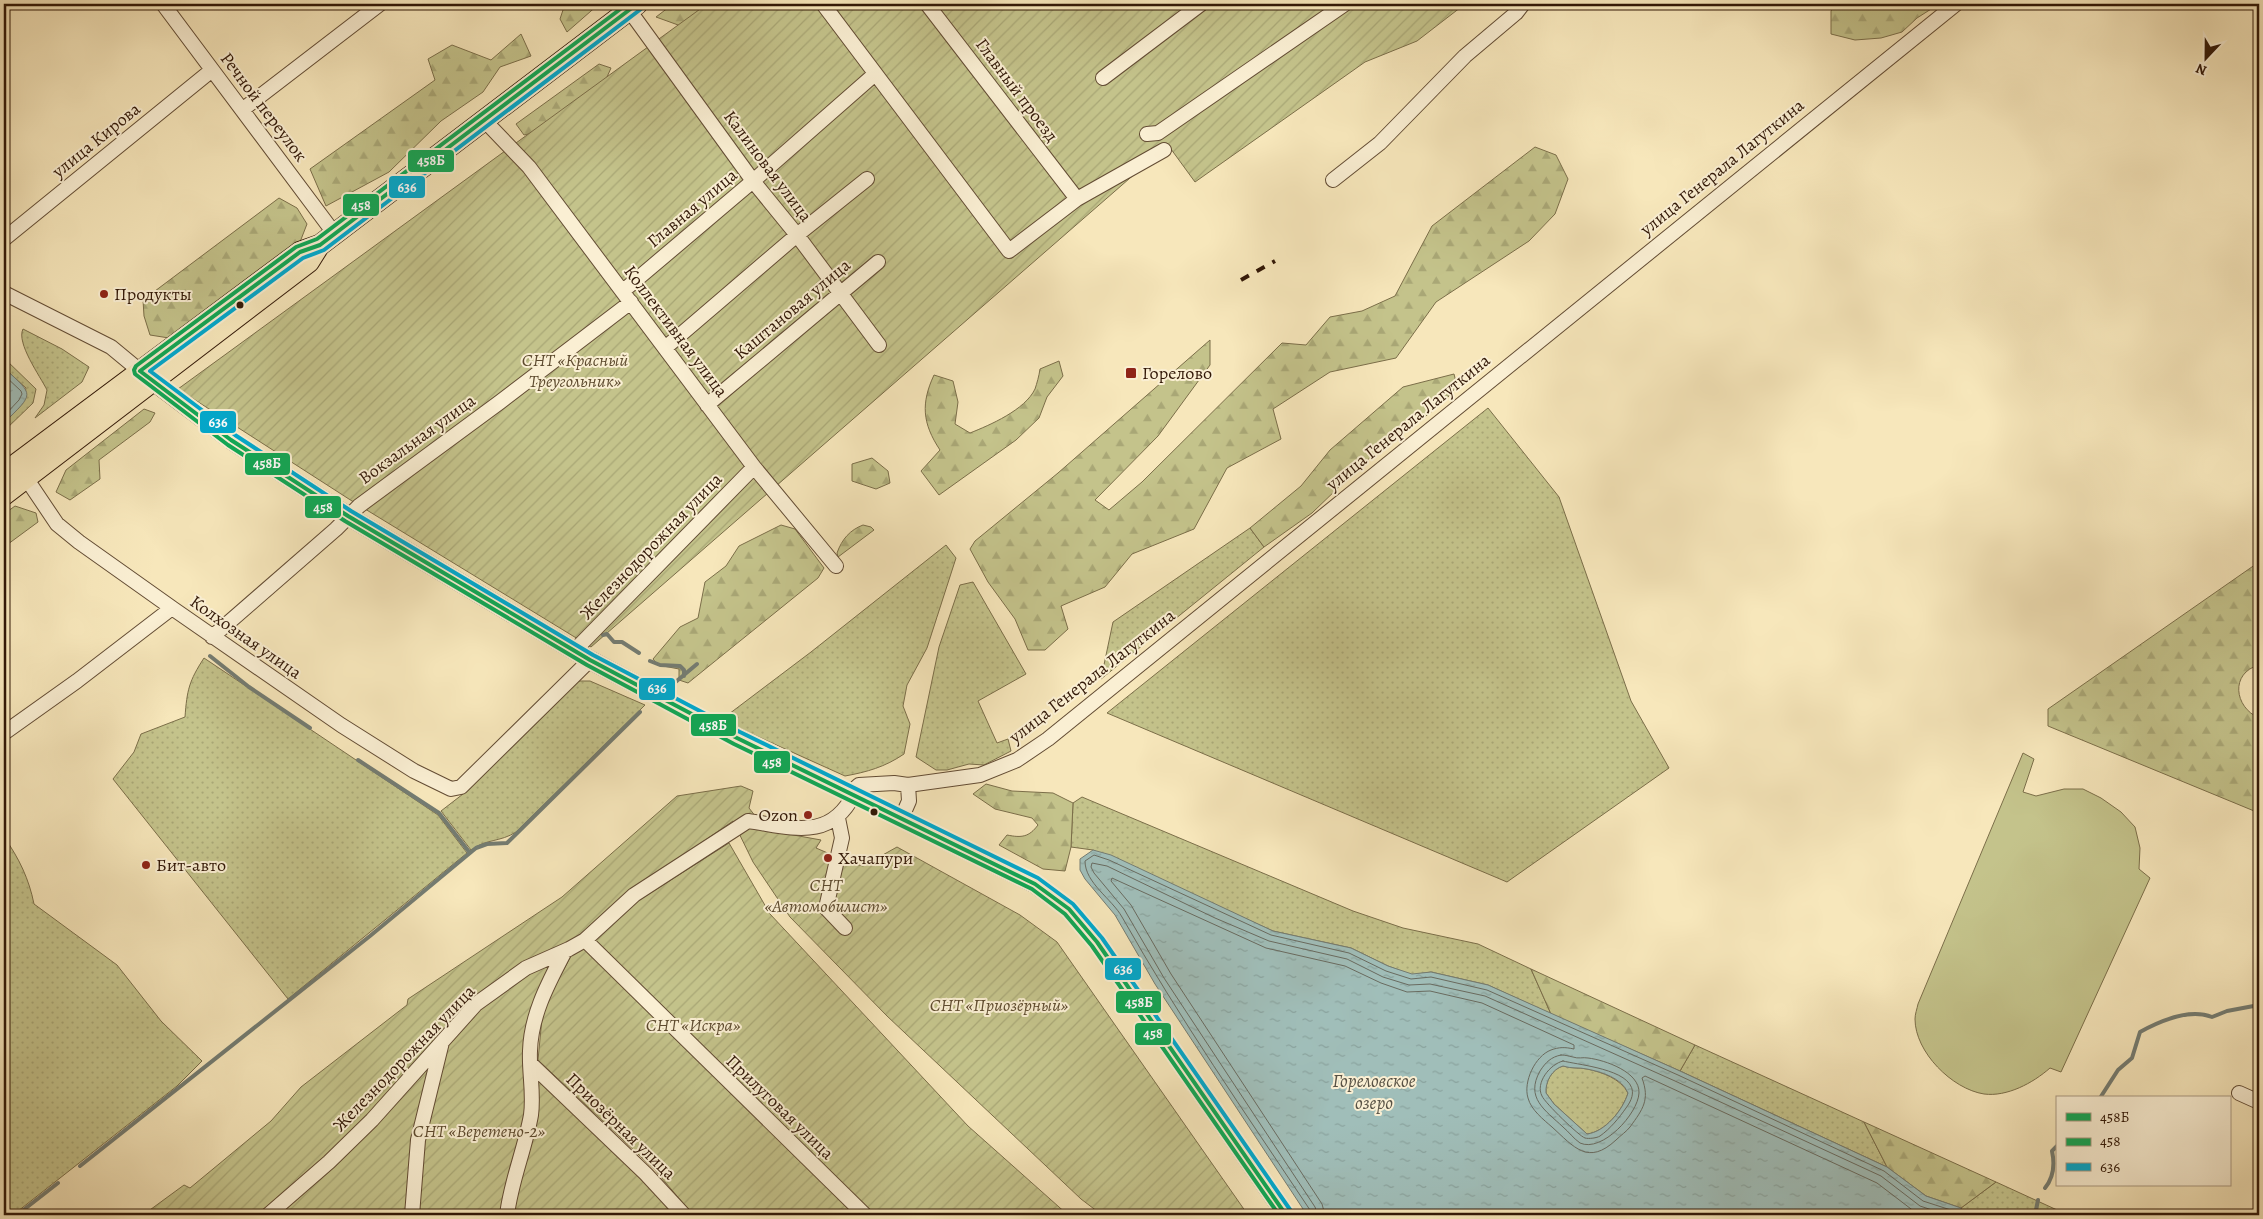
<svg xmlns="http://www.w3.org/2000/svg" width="2263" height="1219" font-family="Alegreya,serif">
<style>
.grass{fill:url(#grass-dots);stroke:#7b6e49}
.forest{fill:url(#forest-firs);stroke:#7b6e49}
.garden{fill:url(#garden-furrows);stroke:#7b6e49}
.pitch{fill:#c4c38b;stroke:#7b6e49}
.water{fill:url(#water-ripples);stroke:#747c72;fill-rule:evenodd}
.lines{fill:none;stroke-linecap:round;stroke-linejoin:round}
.shore{stroke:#696b60;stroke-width:1}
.stream{stroke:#747c72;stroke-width:4}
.minor-casing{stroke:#634c34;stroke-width:16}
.major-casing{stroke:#321807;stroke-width:19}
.highway-casing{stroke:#321807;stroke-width:22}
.minor{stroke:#faefd3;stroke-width:14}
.major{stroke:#f7e7bb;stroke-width:18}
.highway{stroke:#f7e7bb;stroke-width:20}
.rail{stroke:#321807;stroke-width:4;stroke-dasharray:9 9;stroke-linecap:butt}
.bus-1-casing{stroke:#faefd3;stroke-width:8}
.bus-2-casing{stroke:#faefd3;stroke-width:8}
.bus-3-casing{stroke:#faefd3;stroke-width:8}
.bus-1{stroke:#10a855;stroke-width:4}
.bus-2{stroke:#10a855;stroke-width:4}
.bus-3{stroke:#00a9ce;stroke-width:4}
.poi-dot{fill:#8f2418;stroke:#faefd3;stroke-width:2}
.bus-dot{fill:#321807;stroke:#faefd3;stroke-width:2}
.labels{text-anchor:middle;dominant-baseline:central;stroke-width:4;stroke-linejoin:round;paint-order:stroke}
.street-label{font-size:18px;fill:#321807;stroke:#faefd3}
.poi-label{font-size:18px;fill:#321807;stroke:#faefd3;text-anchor:start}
.park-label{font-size:18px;font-style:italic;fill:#5e4b2f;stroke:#faefd3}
.water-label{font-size:19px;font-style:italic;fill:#585245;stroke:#faefd3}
.line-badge{stroke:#faefd3;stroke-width:2}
.badge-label{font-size:14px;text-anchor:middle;font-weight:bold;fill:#fff}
</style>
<defs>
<pattern id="grass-dots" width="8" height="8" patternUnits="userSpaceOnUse" patternTransform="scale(1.25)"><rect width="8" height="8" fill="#c4c38b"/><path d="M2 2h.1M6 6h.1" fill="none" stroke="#a9a776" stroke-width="1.8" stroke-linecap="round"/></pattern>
<pattern id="forest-firs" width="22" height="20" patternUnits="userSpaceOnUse" patternTransform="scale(1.25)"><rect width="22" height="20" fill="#c4c38b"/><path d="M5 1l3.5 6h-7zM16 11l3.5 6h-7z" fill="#a9a776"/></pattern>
<pattern id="garden-furrows" width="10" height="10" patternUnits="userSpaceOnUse" patternTransform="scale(1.25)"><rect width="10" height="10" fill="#c4c38b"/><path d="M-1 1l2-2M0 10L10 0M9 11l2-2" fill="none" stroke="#a9a776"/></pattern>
<pattern id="water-ripples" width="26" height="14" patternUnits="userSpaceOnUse" patternTransform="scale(1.25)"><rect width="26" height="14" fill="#a0beb9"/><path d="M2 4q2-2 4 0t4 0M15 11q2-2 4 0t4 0" fill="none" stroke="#8aa39e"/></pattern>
</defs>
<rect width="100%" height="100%" fill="#f7e7bb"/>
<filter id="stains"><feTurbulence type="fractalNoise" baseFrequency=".004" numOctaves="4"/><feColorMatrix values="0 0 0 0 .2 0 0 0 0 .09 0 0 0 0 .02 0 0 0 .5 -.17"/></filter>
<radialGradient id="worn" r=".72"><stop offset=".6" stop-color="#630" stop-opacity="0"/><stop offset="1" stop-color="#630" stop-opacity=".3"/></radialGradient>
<path class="grass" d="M23,329L62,349L89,367L82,382L35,418L44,405L47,390C40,376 16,343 23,329Z
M4,358L36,389L33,403L4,431V423L23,403L26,388L4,368Z
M1488,408L1559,497L1631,701L1669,768L1507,882L1107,713Z
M1250,528L1264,547L1101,679L1113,622Z
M946,545L956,558L927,648L907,685L903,706L910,724L904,754C885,767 867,772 845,776L721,720L811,652Z
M973,582L1026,674L978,701L997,743L1008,739L1011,751L984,765L969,764L947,770H936L916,757L939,647L960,585Z
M204,658L438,815L467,853L288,999L113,779L134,752L141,734L185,717C187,690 189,681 204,658Z
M579,681H590L645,705L516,832C501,842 485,839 471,850L441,811L463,794Z
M1082,797L1353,911L1403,928L1478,944L1531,969L1551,1014L1488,985L1431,972L1412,975L1388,966L1351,948L1273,931L1093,850L1071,847L1073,803Z
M4,837C19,858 29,879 34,904L117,965L161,1021L202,1061L177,1086L13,1215H4Z
M1695,1045L1864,1122L1887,1167L1680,1071Z
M1563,1066C1572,1069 1578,1067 1587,1069C1602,1072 1621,1079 1628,1093C1623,1110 1605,1132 1587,1134L1554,1104L1546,1093C1545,1082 1552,1069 1563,1066Z
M1996,1182L2068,1215H1965L1961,1208Z"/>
<path class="forest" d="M561,4H599L567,32L560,19L563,10Z
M673,4H719L692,30L656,17Z
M1835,4H1939L1917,18L1902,32L1881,38L1855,40L1831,34V11Z
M521,34L531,56L500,67L483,92L441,121L389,172L326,206L310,169L435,80L428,59L452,45L491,60Z
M599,64L611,68L603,86L540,131L524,135L516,124Z
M1535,147L1556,155L1568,179L1555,214L1529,241L1436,302L1396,358L1330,372L1273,409L1281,439L1227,468L1194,529L1132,554L1105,587L1061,606L1068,629L1045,650H1028L1015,619L988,582L970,549L975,541L1058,473L1210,340V365L1158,436L1095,500L1109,510L1142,482L1282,343L1306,345L1330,317L1362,311L1395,296L1432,226Z
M279,198L297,208L307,224L300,242L169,338L150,335L144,316L143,300Z
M1059,361L1063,376L1047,397L1039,418L1016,440L939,495L921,471L940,450C922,423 921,403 934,375L953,381L958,402L955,424L970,433C990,425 1025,410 1035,389C1037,383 1039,376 1040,369Z
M1454,374L1457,386L1443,403L1366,461L1312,513L1264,547L1250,528L1301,486L1330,450L1403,387Z
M144,409L155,413L150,422L99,460L100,479L70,500L56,492L66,470Z
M872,458L888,471L890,483L876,489L852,481V464Z
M15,506L36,513L38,522L4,547V514Z
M781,525L795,529L824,568L818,578L688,683L679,680V669L658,665L653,659L680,627L698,618L705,582L726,566L739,546Z
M863,525L871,527L874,530L838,557L837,553C842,539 850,530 863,525Z
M2259,562V665C2230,673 2234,707 2259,718V813L2048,726V709Z
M986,784L1012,791L1053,793L1073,803L1071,847L1065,871L1043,869L999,845L1007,835C1022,838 1029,837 1038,825L1032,818L995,809L973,794Z
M1531,969L1695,1045L1680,1071L1551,1014Z
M1864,1122L1996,1182L1961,1208L1926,1196L1887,1167Z"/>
<path class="garden" d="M707,4H1465L1417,41L1365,62L1195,182L1168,145L591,647L352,501L178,389Z
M741,786L753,791L749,808L766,830L821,840L816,848L851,863L863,866L897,847L1020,915L1057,942L1248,1215H1102L1081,1199L887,1016L790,917L753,862L733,821L624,896L576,938L489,988L445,1027L443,1039L476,1004L565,951L539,1004L531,1064L684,1215H143L184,1185L190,1188L271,1121L301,1087L407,1005L408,999L562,897L677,796Z
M729,843L770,914L968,1126L1068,1215H693L655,1170L538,1060L543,1008L571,956L636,902Z"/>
<path class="pitch" d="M2023,753L2034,759L2023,792L2036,796L2064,789H2083L2101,798L2121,812L2135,827L2140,848L2139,869L2150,878L2061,1072L2050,1068C2033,1083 2007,1097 1984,1094C1952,1089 1915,1052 1915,1019C1915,1014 1917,1009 1918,1004Z"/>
<path class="water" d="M4,368C35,396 34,393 4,423Z
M1093,850L1111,855L1273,931L1351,948L1388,966L1412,974L1431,972L1488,985L1680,1071L1887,1167L1926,1196L1961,1208L1965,1215H1307L1155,984L1115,915L1085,879L1080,870V859ZM1563,1066C1572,1069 1578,1067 1587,1069C1602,1072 1622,1078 1628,1093C1623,1110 1605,1132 1587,1134L1554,1104L1546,1093C1545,1082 1552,1069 1563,1066Z"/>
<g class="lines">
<path class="shore" d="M4,375L21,391L22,394L19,400L4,416
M1561,1055C1566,1055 1568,1056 1573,1057C1578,1059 1583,1057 1588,1058C1605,1060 1640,1072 1639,1093C1638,1114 1602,1153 1580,1143C1573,1138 1569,1132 1563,1127C1545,1110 1525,1098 1540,1071C1546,1062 1551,1057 1561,1055Z
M1563,1061C1583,1066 1654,1071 1626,1108C1619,1118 1610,1129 1600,1136C1597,1138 1589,1139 1585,1138C1579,1136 1545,1103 1542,1096C1535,1083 1550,1064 1563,1061Z
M1311,1215L1310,1210C1246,1114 1179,1018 1122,917C1112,899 1085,883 1085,861L1094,855L1109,860L1271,935L1349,953L1386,971L1411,979L1431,977L1487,990L1678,1075L1884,1171L1923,1201L1957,1212L1959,1215
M1318,1215L1315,1207L1164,978L1124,909L1094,873L1091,867L1092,863L1107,866L1215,918L1269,941L1347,959L1383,977L1409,985L1430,984L1485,996L1675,1081L1881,1176L1920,1206L1947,1215
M1325,1215L1322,1204L1171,974L1131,905L1111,881L1112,878L1266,948L1345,966L1381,983L1407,992L1430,991L1482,1003L1574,1045V1049C1565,1047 1559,1047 1551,1050C1535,1056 1523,1082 1528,1098C1531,1110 1544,1120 1552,1127C1574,1147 1588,1166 1616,1140C1621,1135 1626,1132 1630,1127C1643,1109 1650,1100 1642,1078L1645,1076L1877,1183L1915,1212L1923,1215"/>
<path class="stream" d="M603,635L607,634L614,642H622L639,653
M210,656L249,687L310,728
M650,661L660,665L680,666L684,670V676
M672,685L697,664
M358,760L439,813L470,853
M2100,1098L2118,1070L2132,1058L2140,1032C2160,1021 2189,1008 2212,1017L2227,1011L2259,1005
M80,1166L370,936L476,848L487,844L507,843L640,712
M2045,1188C2054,1177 2055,1165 2052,1151L2057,1146
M17,1215L58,1183
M2035,1215L2038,1200"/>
<defs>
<path id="minor" d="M163,4L334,233
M823,4L1009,251L1077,199L1164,150
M927,4L1077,199
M629,10L753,181L797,235L879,345
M1103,78L1201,4
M242,110L380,4
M484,120L529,167L754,467L836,566
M1147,134L1158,133L1345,4
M1333,180L1380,143L1465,56L1516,13L1523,4
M4,239L212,70
M623,291L753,181L875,74
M4,293L111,347L140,371
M665,348L797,235L867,179
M707,405L878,262
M26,478L57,524L79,542L172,608
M212,637L336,529L359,506L500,402L631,302
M574,651L754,467
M4,733L77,681L172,608L341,725L414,771L451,789L461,787L590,660
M850,793L859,785L894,783L908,785L980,775L1017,760L1048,739L1956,4
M902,817L909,801L908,785
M838,818L842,838L826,908L845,928
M585,940L865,1215
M531,1064L646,1174L684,1215
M2239,1093L2259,1102
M268,1215L329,1162L372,1120L476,1004L526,968L569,949L585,940L634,895L748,821C791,827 830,842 854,794
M412,1215L418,1140L442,1042
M507,1215C511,1181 525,1149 531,1115C534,1093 529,1073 530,1051C531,1014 549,982 565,951"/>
<path id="major" d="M142,373L231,440L348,516L590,660L737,738L1035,884L1069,909L1097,942L1286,1215"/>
<path id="highway" d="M4,473L300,252L320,245L637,4
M4,495L309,262L319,246"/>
</defs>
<use href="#minor" class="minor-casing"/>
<use href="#major" class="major-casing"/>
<use href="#highway" class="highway-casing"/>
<use href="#minor" class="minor"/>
<use href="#major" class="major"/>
<use href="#highway" class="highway"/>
<path class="rail" d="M1241,280L1275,261"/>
<defs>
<path id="bus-1" d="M637,4L320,245L300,252L140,371L231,440L348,516L590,660L737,738L1035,884L1069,909L1097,942L1286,1215"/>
<path id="bus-2" d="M627,4L317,239L296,247L136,366L134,370L135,374L228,445L345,521L587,665L734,744L1032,889L1065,914L1092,946L1279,1215"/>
<path id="bus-3" d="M641,9L324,250L303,258L150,371L235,435L351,511L593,655L740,732L1038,878L1073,904L1102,938L1291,1211"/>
</defs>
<use href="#bus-1" class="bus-1-casing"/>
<use href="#bus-2" class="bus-2-casing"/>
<use href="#bus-3" class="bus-3-casing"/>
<use href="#bus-1" class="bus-1"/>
<use href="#bus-2" class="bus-2"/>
<use href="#bus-3" class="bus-3"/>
</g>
<g class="poi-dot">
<circle cx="104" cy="294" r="5"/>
<rect x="1125" y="367" width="12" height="12" rx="2.5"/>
<circle cx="808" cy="815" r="5"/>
<circle cx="828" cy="858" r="5"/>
<circle cx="146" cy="865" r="5"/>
</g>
<g class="bus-dot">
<circle cx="240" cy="305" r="4.5"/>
<circle cx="874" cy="812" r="4.5"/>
</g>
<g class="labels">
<g class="street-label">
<text transform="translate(1017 90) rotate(53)">Главный проезд</text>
<text transform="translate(264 107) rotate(53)">Речной переулок</text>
<text transform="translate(96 140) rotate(-39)">улица Кирова</text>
<text transform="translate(768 166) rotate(53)">Калиновая улица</text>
<text transform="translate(1722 167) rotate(-39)">улица Генерала Лагуткина</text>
<text transform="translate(692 208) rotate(-40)">Главная улица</text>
<text transform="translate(792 309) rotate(-40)">Каштановая улица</text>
<text transform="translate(676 331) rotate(53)">Коллективная улица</text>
<text transform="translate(1408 422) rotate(-39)">улица Генерала Лагуткина</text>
<text transform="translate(417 439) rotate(-36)">Вокзальная улица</text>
<text transform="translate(651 546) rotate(-46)">Железнодорожная улица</text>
<text transform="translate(246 637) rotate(35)">Колхозная улица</text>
<text transform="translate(1092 676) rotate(-38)">улица Генерала Лагуткина</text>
<text transform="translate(404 1058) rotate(-46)">Железнодорожная улица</text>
<text transform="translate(780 1107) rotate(44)">Прилуговая улица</text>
<text transform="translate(621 1126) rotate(44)">Приозёрная улица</text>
</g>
<g class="poi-label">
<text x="114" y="294">Продукты</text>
<text x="1142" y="373">Горелово</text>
<text x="798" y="815" text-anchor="end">Ozon</text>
<text x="838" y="858">Хачапури</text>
<text x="156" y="865">Бит-авто</text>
</g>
<g class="park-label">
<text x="575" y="360">СНТ «Красный<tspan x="575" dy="21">Треугольник»</tspan></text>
<text x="826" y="885">СНТ<tspan x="826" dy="21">«Автомобилист»</tspan></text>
<text x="999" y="1005">СНТ «Приозёрный»</text>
<text x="693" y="1025">СНТ «Искра»</text>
<text x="479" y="1131">СНТ «Веретено-2»</text>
</g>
<g class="water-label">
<text x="1374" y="1081">Гореловское<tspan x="1374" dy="22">озеро</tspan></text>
</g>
</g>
<g class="line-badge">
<rect x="407" y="149" width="48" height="24" rx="5" fill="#10a855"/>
<rect x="388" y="175" width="38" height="24" rx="5" fill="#00a9ce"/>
<rect x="342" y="193" width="38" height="24" rx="5" fill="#10a855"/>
<rect x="199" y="410" width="38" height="24" rx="5" fill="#00a9ce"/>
<rect x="244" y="452" width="47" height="24" rx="5" fill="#10a855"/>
<rect x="304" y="495" width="38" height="24" rx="5" fill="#10a855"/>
<rect x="638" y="677" width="38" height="24" rx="5" fill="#00a9ce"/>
<rect x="690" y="713" width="47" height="24" rx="5" fill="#10a855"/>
<rect x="753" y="750" width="38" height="24" rx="5" fill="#10a855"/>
<rect x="1104" y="957" width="38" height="24" rx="5" fill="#00a9ce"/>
<rect x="1115" y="990" width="47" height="24" rx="5" fill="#10a855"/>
<rect x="1134" y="1022" width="38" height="24" rx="5" fill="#10a855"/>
</g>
<g class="badge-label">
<text x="431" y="165">458Б</text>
<text x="407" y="192">636</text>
<text x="361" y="210">458</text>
<text x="218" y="427">636</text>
<text x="267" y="468">458Б</text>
<text x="323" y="512">458</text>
<text x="657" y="693">636</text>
<text x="713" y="730">458Б</text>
<text x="772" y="767">458</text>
<text x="1123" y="974">636</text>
<text x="1139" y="1007">458Б</text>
<text x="1153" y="1038">458</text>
</g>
<rect width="2263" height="1219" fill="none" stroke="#f7e7bb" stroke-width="20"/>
<rect x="5" y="5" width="2253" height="1209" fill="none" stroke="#321807" stroke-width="2.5"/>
<rect x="10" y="10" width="2243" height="1199" fill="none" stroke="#321807"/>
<rect x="2056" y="1096" width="175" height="90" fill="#faefd3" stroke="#aa9981"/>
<rect x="2066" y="1113" width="25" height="8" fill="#10a855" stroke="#aa9981"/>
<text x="2100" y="1122" font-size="15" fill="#321807">458Б</text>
<rect x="2066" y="1138" width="25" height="8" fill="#10a855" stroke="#aa9981"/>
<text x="2100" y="1146" font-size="15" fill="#321807">458</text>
<rect x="2066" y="1163" width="25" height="8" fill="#00a9ce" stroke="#aa9981"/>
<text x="2100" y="1172" font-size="15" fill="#321807">636</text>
<g transform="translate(2206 58) rotate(202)" stroke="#faefd3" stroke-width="4" paint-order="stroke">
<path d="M0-4L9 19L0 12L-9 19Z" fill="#321807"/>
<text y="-8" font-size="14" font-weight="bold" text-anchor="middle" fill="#321807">N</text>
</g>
<rect width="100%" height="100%" filter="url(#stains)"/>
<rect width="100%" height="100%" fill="url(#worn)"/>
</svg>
